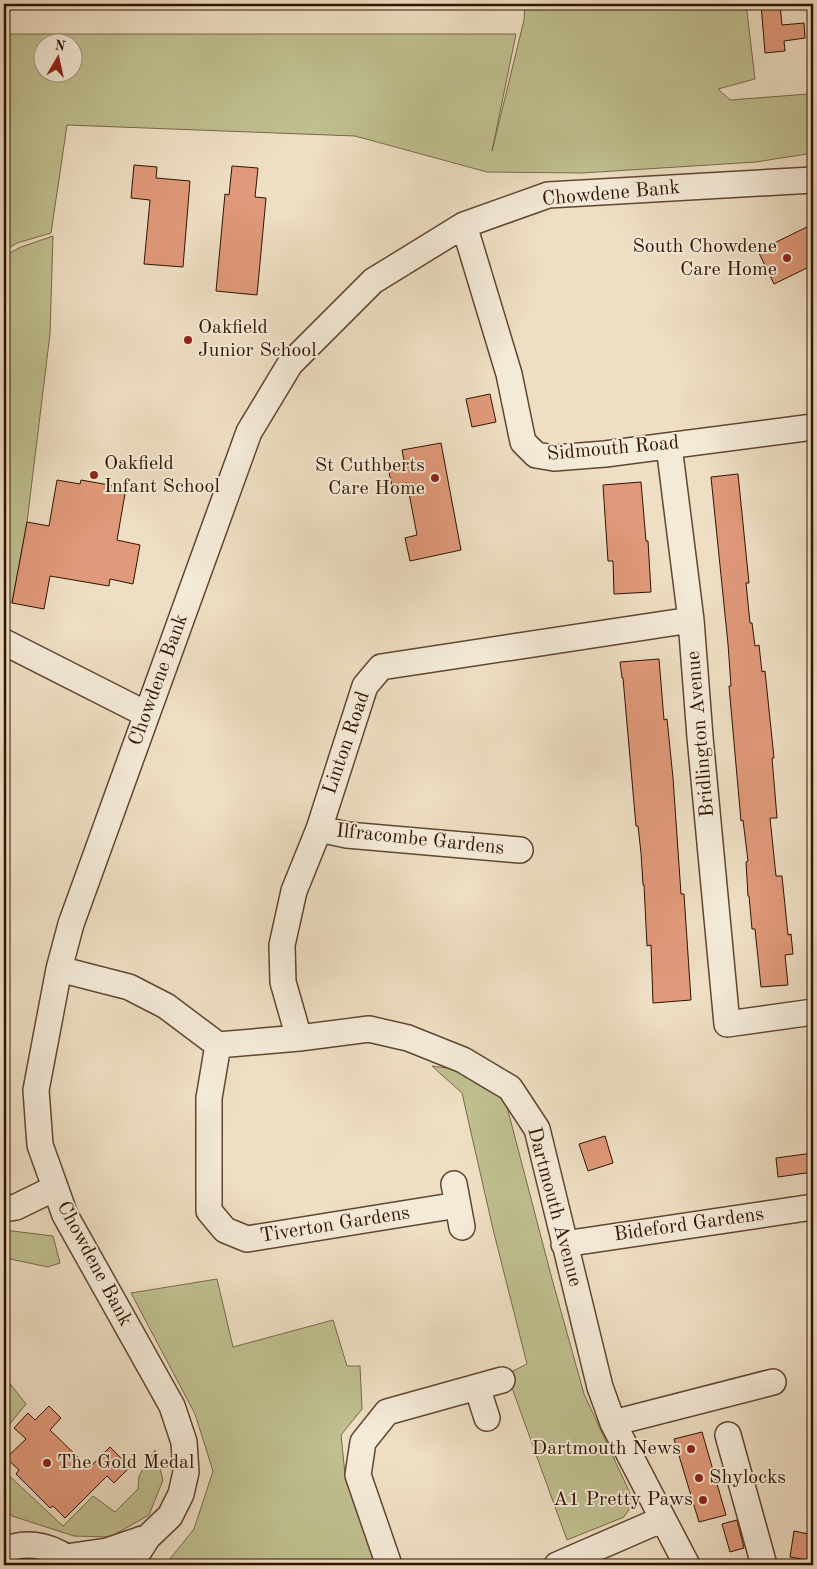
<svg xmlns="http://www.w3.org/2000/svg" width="817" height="1569" font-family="'Old Standard TT',serif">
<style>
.green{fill:#bfbf8f;stroke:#786948;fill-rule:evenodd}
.building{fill:#e0997a;stroke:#301300}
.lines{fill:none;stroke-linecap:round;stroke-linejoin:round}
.minor-casing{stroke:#604631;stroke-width:28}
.minor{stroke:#f4ead8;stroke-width:25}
.poi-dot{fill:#8f2418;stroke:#f4ead8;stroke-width:2}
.labels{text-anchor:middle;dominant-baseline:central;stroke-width:4;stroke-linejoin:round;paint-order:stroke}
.street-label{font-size:20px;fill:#301300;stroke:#f4ead8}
.poi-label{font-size:20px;fill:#301300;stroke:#f4ead8;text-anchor:end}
</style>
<rect width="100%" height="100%" fill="#eedec3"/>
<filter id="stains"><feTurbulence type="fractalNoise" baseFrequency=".004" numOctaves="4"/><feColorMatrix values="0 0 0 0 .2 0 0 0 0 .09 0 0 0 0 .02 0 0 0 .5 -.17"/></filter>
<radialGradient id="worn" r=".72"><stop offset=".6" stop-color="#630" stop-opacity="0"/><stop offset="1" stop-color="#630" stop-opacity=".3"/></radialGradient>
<path class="green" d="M525,4H746L755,79L718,89L730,100L808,94L813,90V153L756,162L582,173L487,172L355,136L67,125L51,233L17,243L4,251V34H516L492,151L524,20ZM42,42H72V72H42Z
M53,236L50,334L27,522L12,603L4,599V256L21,247Z
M432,1066L453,1069L484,1083L506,1103L552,1279L584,1394L629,1491L632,1505L624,1517L567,1540L507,1374L527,1364L493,1229L462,1093Z
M4,1230L53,1236L60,1263L48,1267L10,1259H4Z
M217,1279L233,1347L333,1320L347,1366H360L362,1409L341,1435L345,1474L375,1565H165L194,1529L213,1471L195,1414L131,1293Z
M4,1376L26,1404L9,1425L4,1435Z
M155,1450L163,1480L149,1515L110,1537L74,1536L12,1516L4,1506V1471L63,1526L93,1496L115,1512L138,1489L139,1476Z"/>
<path class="building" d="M761,4H780L782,25L804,23L805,38L784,41L785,51L765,53Z
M134,165L157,167L156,178L190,181L183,267L144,264L150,200L131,198Z
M232,166L258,168L255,197L266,198L257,295L216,291L225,194L229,195Z
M813,224V265L774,284L758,251Z
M490,394L496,422L472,427L466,399Z
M441,443L461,550L410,561L405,538L417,535L407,483L392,486L388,468L405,465L402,450Z
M738,474L749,583H746L750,623H752L755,646L759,645L762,672L765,671L774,758H772L777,818H770L776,876H782L788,935L791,934L793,954L785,955L788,985L761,987L755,929H752L749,896H748L746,862L748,861L743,820L741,821L729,686H731L728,644L711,477Z
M57,480L80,484L81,480L126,488L117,540L140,545L133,584L110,579L109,586L50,576L44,609L12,603L27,522L49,526Z
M641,482L646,541H648L651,592L614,594L613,561H608L603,485Z
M659,659L664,720L667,719L673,778L681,894H684L691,1000L653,1003L651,945L647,946L644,885H643L641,853L638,826H636L623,678H622L620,662Z
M605,1136L613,1163L588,1171L579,1144Z
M813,1153V1172L778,1177L776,1158Z
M49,1406L61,1418L50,1430L89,1468L110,1447L130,1467L114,1483L107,1476L65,1518L53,1506L50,1508L16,1474L19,1470L6,1458L26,1439L14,1428L28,1413L35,1420Z
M702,1432L726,1515L699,1522L674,1439Z
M737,1520L744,1548L730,1552L722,1524Z
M794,1531L813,1535V1561L790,1557Z"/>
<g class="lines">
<defs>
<path id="minor" d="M464,225L509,374L523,442L536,455L554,458L605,454L813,427
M669,446L691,620L700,737L727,1024L813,1012
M4,642L146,714
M319,829L347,835L520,850
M59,969L129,987L166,1006L218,1045L299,1038L369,1029L408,1038L463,1060L510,1088L537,1129L600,1387L613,1423L687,1565
M299,1038L283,982L282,945L294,891L319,829L365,686L381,667L691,620
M218,1045L209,1098V1211L225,1230L247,1239L458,1205
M454,1184L462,1227
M4,1209L16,1207L55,1188
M564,1244L813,1207
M477,1387L487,1418
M613,1423L773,1382
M728,1435L764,1565
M4,1550C30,1539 56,1547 76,1565
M66,1557L107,1551L148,1537
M130,1565L148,1537L170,1516L181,1494L186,1472L184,1442L172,1406L65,1215L40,1145L36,1090L59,969L71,924L249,432L290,364L373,281L464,225L548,195L813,180
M389,1565L358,1475L363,1442L387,1412L502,1380
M557,1565L663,1519"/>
</defs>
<use href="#minor" class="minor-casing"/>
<use href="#minor" class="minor"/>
</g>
<g class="poi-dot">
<circle cx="787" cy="258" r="5"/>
<circle cx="188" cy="340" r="5"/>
<circle cx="94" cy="475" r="5"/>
<circle cx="435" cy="478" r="5"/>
<circle cx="691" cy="1449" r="5"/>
<circle cx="47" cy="1463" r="5"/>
<circle cx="699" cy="1478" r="5"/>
<circle cx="703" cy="1500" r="5"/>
</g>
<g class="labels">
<g class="street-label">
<text transform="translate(611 194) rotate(-5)">Chowdene Bank</text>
<text transform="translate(613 449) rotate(-5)">Sidmouth Road</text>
<text transform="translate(159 680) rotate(-70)">Chowdene Bank</text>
<text transform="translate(701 734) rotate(-95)">Bridlington Avenue</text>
<text transform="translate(347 743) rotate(-71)">Linton Road</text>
<text transform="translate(420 840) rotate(6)">Ilfracombe Gardens</text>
<text transform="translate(554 1207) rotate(75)">Dartmouth Avenue</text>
<text transform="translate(335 1225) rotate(-9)">Tiverton Gardens</text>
<text transform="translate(689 1225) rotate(-8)">Bideford Gardens</text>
<text transform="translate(94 1264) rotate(62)">Chowdene Bank</text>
</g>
<g class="poi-label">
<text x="777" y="247">South Chowdene<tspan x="777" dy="23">Care Home</tspan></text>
<text x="198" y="328" text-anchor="start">Oakfield<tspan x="198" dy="23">Junior School</tspan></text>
<text x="104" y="464" text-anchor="start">Oakfield<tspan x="104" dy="23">Infant School</tspan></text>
<text x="425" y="466">St Cuthberts<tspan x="425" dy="23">Care Home</tspan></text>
<text x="681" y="1449">Dartmouth News</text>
<text x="57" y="1463" text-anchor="start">The Gold Medal</text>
<text x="709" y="1478" text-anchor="start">Shylocks</text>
<text x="693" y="1500">A1 Pretty Paws</text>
</g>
</g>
<rect width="817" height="1569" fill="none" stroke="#eedec3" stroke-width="20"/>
<rect x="5" y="5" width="807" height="1559" fill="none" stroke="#301300" stroke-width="2.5"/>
<rect x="10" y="10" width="797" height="1549" fill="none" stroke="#301300"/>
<g transform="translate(58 58) rotate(9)"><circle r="24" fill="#f4ead8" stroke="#a69482"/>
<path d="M0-4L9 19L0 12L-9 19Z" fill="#8f2418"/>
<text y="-8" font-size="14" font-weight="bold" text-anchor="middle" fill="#301300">N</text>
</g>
<rect width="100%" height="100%" filter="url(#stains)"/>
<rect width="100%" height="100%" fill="url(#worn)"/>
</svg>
